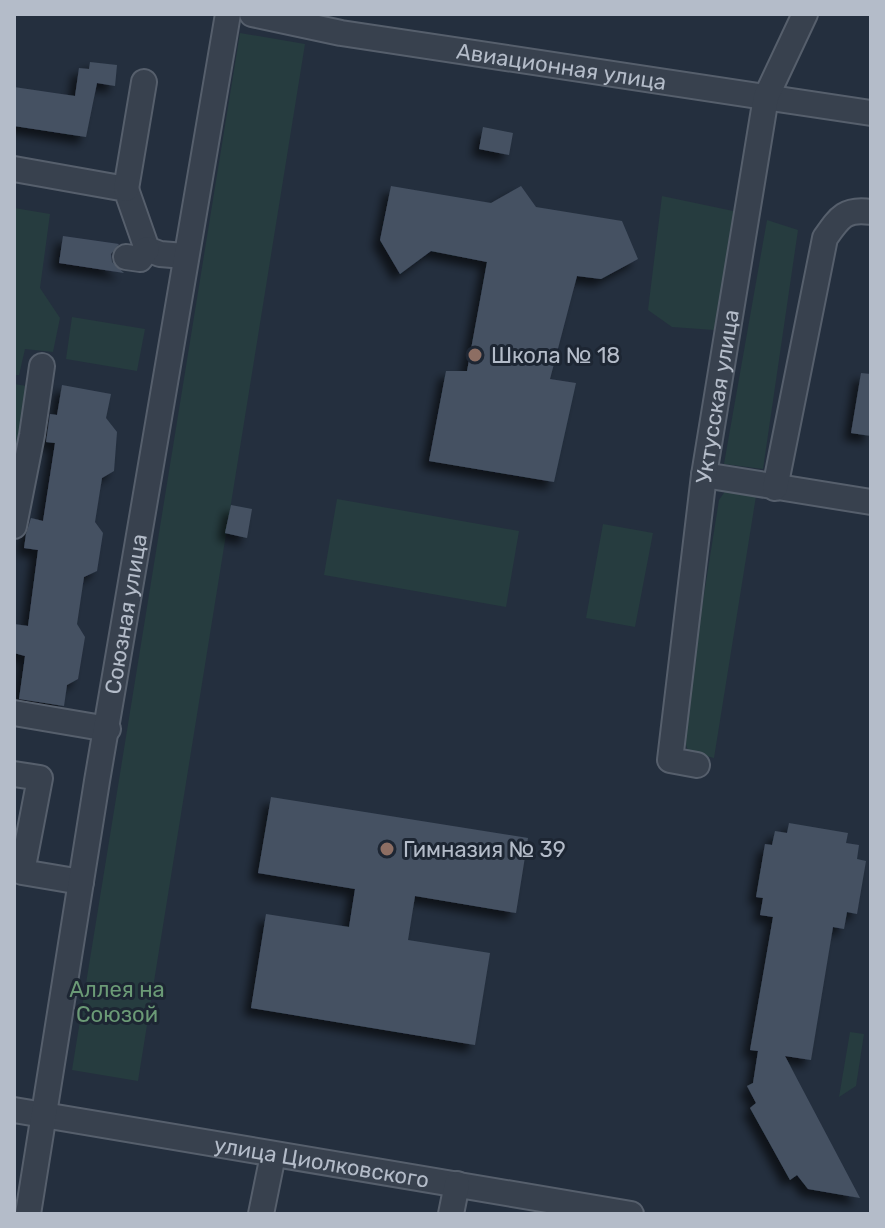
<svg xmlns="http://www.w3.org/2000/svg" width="885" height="1228" font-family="Rubik,sans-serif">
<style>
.green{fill:#263c3f}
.building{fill:#455162;filter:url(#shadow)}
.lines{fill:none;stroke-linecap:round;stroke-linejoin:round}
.minor-casing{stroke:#565f6c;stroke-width:28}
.minor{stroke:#38414e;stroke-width:24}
.education-dot{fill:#8d6e63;stroke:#1d2633;stroke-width:3}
.labels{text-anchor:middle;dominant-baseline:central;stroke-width:6;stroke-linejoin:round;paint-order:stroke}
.street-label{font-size:22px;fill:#b4bcc9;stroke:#1d2633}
.poi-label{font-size:22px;fill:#b4bcc9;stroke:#1d2633;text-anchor:start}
.park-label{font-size:22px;fill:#6b9a76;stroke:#1d2633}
</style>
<defs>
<filter id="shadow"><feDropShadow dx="-7" dy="7" stdDeviation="4" flood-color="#0009"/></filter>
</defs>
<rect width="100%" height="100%" fill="#242f3e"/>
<path class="green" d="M240,33L305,44L138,1081L72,1070Z
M662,196L738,212L714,330L672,327L648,310Z
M14,208L50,214L40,288L60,318L53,352L25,349L19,375H14Z
M767,220L798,230L763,469L724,464Z
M72,317L145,329L137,371L66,359Z
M14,384L33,387L24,443L14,442Z
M726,490L756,496L714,758L688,751L682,733L719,500Z
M337,499L519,531L506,607L324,575Z
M603,524L653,533L635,627L586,618Z
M850,1032L864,1034L856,1086L839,1097Z"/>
<path class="building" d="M90,62L117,65L115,86L97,83L86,137L14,126V87L75,96L79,68L89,69Z
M483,127L513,133L509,155L479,149Z
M391,186L491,203L521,186L536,207L622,221L638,259L601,279L577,276L550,379L576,383L554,482L429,461L446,371H467L487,262L431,251L400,274L380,240Z
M63,236L119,244L111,254L112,262L124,273L59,263Z
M861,373L871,374V436L851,433Z
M62,385L111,394L106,418L117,432L114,471L102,478L95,522L103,533L97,571L84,577L77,624L85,637L78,679L67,685L64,706L19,699L25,656L14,653V624L28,626L38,550L24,548L26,534L31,518L43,521L55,443L46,442L50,414L57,415Z
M231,505L252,509L247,538L225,533Z
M271,797L528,838L516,913L415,896L408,940L490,953L475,1045L251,1008L266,914L349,927L355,889L258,873Z
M789,823L848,833L846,843L859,845L857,859L866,861L857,914L847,912L844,929L833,927L811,1060L785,1056L860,1198L808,1189L797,1175L790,1180L750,1108L756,1103L747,1086L753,1083L758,1051L750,1050L773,917L760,915L763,898L756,897L765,844L772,845L775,831L787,833Z"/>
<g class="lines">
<defs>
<g id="minor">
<path id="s1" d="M252,14L341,33L871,113"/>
<path d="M14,169L126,189L147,249L160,254L185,256"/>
<path d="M126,189L144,82"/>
<path d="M126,257L140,259L147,249"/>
<path d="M704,475L871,502"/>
<path d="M775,488L825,238C839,218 845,208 871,212"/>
<path d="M14,526L32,435L42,366"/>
<path d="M14,713L108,729"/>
<path id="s2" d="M697,765L670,760L704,475L766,97L805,14"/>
<path d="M14,774L40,778L22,872L81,882"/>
<path id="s3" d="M14,1110L631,1214"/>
<path id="s4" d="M28,1214L97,781L228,14"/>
<path d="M261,1214L273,1155"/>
<path d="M451,1214L457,1184"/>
</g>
</defs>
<use href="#minor" class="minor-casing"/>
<use href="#minor" class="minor"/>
</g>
<g class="education-dot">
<circle cx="475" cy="355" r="8"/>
<circle cx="387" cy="849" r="8"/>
</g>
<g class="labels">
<g class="street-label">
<text stroke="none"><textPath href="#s1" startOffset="314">Авиационная улица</textPath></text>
<text stroke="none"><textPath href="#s2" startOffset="394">Уктусская улица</textPath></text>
<text stroke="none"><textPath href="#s4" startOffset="608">Союзная улица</textPath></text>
<text stroke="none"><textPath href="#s3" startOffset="312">улица Циолковского</textPath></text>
</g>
<g class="poi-label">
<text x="491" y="355">Школа № 18</text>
<text x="403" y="849">Гимназия № 39</text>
</g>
<g class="park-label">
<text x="117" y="989">Аллея на<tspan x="117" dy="25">Союзой</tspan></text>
</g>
</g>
<rect width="885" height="1228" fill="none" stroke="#b4bcc9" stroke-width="32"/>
</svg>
